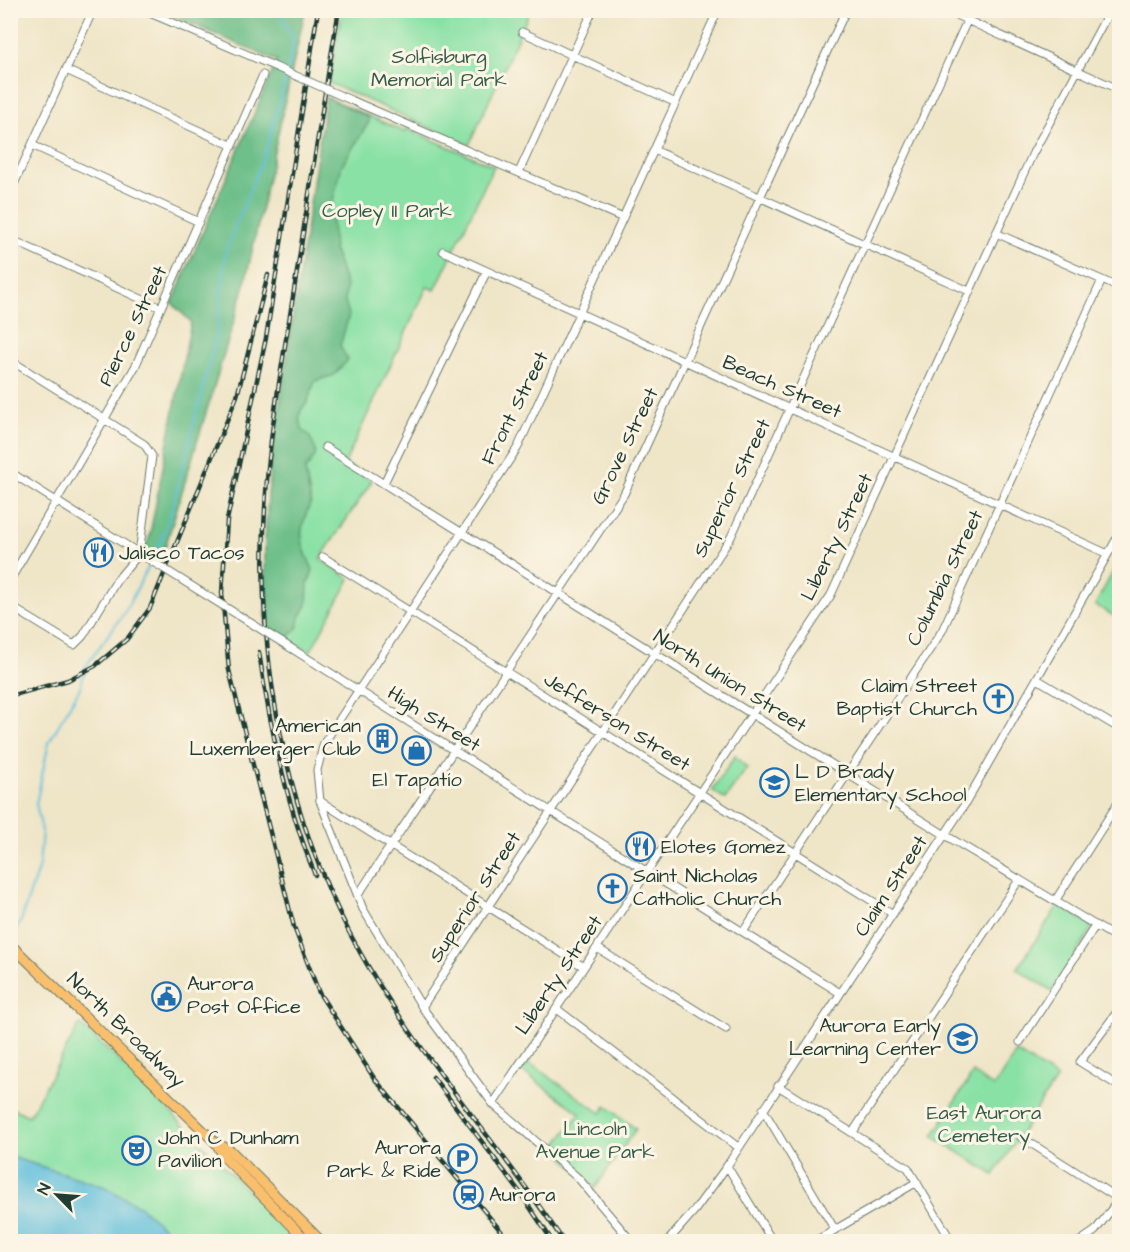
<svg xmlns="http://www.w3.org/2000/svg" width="1130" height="1252" font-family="'Architects Daughter',sans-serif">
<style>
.green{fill:#89e1a5;stroke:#548f6c;stroke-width:1.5}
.forest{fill:#6ebf8a;stroke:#467e5f;stroke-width:1.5}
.water{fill:#5dbedb;stroke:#3e7e88;stroke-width:1.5}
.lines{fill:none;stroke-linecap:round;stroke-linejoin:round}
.stream{stroke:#5dbedb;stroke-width:2}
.minor-casing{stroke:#687867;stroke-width:9}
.major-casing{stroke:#687867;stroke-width:11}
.minor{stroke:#fff;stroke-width:7}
.major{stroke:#f9bf6d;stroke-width:9}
.rail-casing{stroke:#1f3d34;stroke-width:4.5}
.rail{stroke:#fcf5e5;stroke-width:2;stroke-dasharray:7;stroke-linecap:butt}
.minor-bridge-casing{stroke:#687867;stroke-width:9;stroke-linecap:butt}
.minor-bridge{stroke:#fff;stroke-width:7}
.labels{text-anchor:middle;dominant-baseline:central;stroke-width:6;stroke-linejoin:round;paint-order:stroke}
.park-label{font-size:20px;fill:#345e4b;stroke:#fcf5e5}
.street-label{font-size:20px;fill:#1f3d34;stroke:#fcf5e5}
.poi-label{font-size:20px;fill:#1f3d34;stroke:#fcf5e5;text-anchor:start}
</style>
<rect width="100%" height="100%" fill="#fcf5e5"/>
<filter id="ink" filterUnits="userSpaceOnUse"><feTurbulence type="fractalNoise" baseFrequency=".0167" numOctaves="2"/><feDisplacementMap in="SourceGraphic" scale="12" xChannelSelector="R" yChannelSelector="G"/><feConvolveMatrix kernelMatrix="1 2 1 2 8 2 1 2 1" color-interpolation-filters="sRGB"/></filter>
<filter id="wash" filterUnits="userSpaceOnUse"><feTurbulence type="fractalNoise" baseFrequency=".008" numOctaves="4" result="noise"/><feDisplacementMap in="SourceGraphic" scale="24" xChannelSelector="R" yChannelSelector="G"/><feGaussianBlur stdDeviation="1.35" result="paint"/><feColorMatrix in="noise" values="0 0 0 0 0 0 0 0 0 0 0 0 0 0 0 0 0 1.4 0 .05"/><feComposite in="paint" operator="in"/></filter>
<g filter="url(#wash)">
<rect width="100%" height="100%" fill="#efe5c7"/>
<path class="green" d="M342,11H530L469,145L329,83Z
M326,97L405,132L407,129L494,166L435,290L427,287L345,463L372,481L320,559L350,579L310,652L266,626L265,543L270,469Z
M1119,561V619L1095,605Z
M735,756L747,768L725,799L712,790Z
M1059,904L1093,927L1052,991L1017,969Z
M80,1024L144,1085L297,1241H178L141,1207L103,1186L11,1157L10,1107L29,1116Z
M1016,1052L1057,1078L994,1175L933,1136L973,1073L994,1087Z
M528,1062L601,1113L606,1106L636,1129L595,1188L554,1148L580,1113L522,1071Z"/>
<path class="forest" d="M173,10L305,11L244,288L161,561L144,549L149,539L191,322L172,303L277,61L171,15Z
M326,97L368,117L369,122L342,165L331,208L334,250L346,285L345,301L349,315L340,346L348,360L334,375L315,381L307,403L301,410L299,418L303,431L309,435C319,456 318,453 305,470L311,502C297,534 299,538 313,570L308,584L307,605L300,617L298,628L287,638L266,626L265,543L270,469Z"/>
<path class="water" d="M11,1157L103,1186L141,1207L178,1241H11Z"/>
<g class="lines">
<path class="stream" d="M278,10L293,38L289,69
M10,937L21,921L39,866L42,831L36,804L49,742L80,688L86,666L124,613L157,551L170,517L216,337L226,250L265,153L287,75"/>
</g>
</g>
<g filter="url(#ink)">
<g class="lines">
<defs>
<path id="minor" d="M143,10L269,64
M945,10L1120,90
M522,32L676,103
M66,70L233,146
M353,101L623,218
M32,145L199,222
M654,150L969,291
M519,172L593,10
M10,193L93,10
M996,233L1120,288
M10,239L161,308
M443,251L1108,554
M10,360L144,444L152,456L139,554L117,580L83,636L74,645L10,606
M325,447L945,835L1120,940
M10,472L126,545
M384,483L487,271
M323,557L893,914
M10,580L135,367L263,75
M318,665L840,993
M1037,679L1120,729
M320,801L584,967
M358,895L624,494L846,10
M1055,901L1120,800
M743,932L942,631L1102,280
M597,948L726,1029
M422,1007L731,537L972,10
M1120,1008L1080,1062L1120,1087
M557,1009L738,1147
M1020,1042L1095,926
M778,1086L908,1168L952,1242
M493,1104L831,595L1033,153L1110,10
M763,1109L835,1230
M853,1132L1019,880
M1021,1137L1119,1199
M727,1166L773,1242
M632,1242L579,1179L493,1104L422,1007L363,909L320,801L317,770L324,743L518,447L718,10
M667,1242L695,1210L727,1166L965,804L1120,533
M814,1242L917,1182
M1079,1242L1095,1231L1120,1198"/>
<path id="major" d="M10,944L216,1143L224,1157L308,1242
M216,1143L230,1150L322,1242"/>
</defs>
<use href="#minor" class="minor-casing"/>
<use href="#major" class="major-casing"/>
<use href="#minor" class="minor"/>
<use href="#major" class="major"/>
<defs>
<path id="rail" d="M318,10L266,338L227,520L222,593L229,670L294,927L319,993L374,1078L510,1242
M339,10C323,100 310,189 296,278C284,354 269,432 265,508C256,651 283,804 349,932C407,1044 495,1137 564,1242
M259,652C270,729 286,803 315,875
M10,696L68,680L95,666L127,639L150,608L237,396L268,275
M433,1077L519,1191L553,1242"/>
</defs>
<use href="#rail" class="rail-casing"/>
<use href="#rail" class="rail"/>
<defs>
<path id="minor-bridge" d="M269,64L353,101
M126,545L318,665"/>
</defs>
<use href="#minor-bridge" class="minor-bridge-casing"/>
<use href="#minor-bridge" class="minor-bridge"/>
</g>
</g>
<defs>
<symbol id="restaurant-ring" viewBox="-11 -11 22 22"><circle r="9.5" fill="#fcf5e5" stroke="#1f6fb2" stroke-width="1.5"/><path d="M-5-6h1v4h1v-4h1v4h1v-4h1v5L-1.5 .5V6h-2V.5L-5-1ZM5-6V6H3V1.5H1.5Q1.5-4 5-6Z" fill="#1f6fb2"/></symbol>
<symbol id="church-ring" viewBox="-11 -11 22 22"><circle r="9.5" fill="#fcf5e5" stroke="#1f6fb2" stroke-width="1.5"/><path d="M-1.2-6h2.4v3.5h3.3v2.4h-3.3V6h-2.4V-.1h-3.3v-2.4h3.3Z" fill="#1f6fb2"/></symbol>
<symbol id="building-ring" viewBox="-11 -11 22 22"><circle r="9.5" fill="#fcf5e5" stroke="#1f6fb2" stroke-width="1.5"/><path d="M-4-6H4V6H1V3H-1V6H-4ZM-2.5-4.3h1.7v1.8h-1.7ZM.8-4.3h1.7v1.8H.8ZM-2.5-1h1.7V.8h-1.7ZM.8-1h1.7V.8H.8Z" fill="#1f6fb2"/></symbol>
<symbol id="shop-ring" viewBox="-11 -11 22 22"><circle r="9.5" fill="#fcf5e5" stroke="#1f6fb2" stroke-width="1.5"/><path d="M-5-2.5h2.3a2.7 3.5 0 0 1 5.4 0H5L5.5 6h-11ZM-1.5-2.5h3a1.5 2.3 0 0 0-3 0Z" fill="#1f6fb2"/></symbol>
<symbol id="school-ring" viewBox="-11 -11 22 22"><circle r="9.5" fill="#fcf5e5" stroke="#1f6fb2" stroke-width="1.5"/><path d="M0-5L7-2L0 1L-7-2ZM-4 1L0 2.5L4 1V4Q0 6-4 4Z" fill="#1f6fb2"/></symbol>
<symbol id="civic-ring" viewBox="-11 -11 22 22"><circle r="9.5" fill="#fcf5e5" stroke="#1f6fb2" stroke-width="1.5"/><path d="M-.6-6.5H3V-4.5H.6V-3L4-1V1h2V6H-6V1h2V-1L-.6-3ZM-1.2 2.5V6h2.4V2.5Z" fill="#1f6fb2"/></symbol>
<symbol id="theatre-ring" viewBox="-11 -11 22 22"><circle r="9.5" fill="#fcf5e5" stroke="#1f6fb2" stroke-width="1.5"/><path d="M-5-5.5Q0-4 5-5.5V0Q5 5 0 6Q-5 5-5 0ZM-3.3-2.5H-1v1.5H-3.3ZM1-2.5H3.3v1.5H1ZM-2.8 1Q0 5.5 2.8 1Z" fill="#1f6fb2"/></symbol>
<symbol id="parking-ring" viewBox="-11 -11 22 22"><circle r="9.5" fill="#fcf5e5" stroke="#1f6fb2" stroke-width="1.5"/><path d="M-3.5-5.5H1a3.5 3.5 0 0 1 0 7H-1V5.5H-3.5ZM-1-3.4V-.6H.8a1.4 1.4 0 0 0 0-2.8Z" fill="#1f6fb2"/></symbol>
<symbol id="station-ring" viewBox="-11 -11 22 22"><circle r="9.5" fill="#fcf5e5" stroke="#1f6fb2" stroke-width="1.5"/><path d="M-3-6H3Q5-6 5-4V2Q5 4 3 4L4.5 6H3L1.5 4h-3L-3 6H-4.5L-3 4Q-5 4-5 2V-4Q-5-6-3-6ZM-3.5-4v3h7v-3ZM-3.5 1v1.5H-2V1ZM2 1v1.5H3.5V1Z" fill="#1f6fb2"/></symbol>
</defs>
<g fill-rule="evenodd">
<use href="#restaurant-ring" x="82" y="536" width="33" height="33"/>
<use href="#church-ring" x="982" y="682" width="33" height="33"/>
<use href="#building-ring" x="366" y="722" width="33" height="33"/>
<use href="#shop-ring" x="400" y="734" width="33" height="33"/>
<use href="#school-ring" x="758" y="766" width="33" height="33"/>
<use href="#restaurant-ring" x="624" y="830" width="33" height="33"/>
<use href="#church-ring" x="596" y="872" width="33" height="33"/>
<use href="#civic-ring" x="150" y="980" width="33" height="33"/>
<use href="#school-ring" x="946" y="1022" width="33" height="33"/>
<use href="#theatre-ring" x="120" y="1134" width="33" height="33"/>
<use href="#parking-ring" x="446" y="1142" width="33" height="33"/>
<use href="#station-ring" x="452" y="1178" width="33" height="33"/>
</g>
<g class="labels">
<g class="park-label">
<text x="439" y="57">Solfisburg<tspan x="439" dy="23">Memorial Park</tspan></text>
<text x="387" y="211">Copley II Park</text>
<text x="984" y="1113">East Aurora<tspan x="984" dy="23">Cemetery</tspan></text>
<text x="595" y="1129">Lincoln<tspan x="595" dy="23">Avenue Park</tspan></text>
</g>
<g class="street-label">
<text transform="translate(133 326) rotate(-64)">Pierce Street</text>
<text transform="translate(782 387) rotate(24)">Beach Street</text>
<text transform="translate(515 408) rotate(-63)">Front Street</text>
<text transform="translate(625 446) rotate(-64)">Grove Street</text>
<text transform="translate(732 488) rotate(-64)">Superior Street</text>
<text transform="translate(837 537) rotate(-64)">Liberty Street</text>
<text transform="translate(945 578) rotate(-64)">Columbia Street</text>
<text transform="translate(730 681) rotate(32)">North Union Street</text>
<text transform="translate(434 719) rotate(32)">High Street</text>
<text transform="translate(617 722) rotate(32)">Jefferson Street</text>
<text transform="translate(891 886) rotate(-57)">Claim Street</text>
<text transform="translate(475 897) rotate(-57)">Superior Street</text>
<text transform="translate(559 975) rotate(-56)">Liberty Street</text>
<text transform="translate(126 1030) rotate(44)">North Broadway</text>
</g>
<g class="poi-label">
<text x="119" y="553">Jalisco Tacos</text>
<text x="977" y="686" text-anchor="end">Claim Street<tspan x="977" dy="23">Baptist Church</tspan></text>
<text x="361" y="726" text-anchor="end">American<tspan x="361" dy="23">Luxemberger Club</tspan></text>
<text x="795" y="772">L D Brady<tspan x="795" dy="23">Elementary School</tspan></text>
<text x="417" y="780" text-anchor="middle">El Tapatío</text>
<text x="661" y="847">Elotes Gomez</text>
<text x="633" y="876">Saint Nicholas<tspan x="633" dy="23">Catholic Church</tspan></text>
<text x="187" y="984">Aurora<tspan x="187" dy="23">Post Office</tspan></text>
<text x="941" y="1026" text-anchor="end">Aurora Early<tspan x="941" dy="23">Learning Center</tspan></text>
<text x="158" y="1138">John C Dunham<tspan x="158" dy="23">Pavilion</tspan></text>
<text x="441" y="1148" text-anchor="end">Aurora<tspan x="441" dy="23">Park &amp; Ride</tspan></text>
<text x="489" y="1195">Aurora</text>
</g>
</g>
<rect width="1130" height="1252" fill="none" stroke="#fcf5e5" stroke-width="36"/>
<g transform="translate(57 1195) rotate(295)" stroke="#fcf5e5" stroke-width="4.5" paint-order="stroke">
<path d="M0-4.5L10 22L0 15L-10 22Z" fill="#1f3d34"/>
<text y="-9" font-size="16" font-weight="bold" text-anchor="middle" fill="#1f3d34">N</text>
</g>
</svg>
